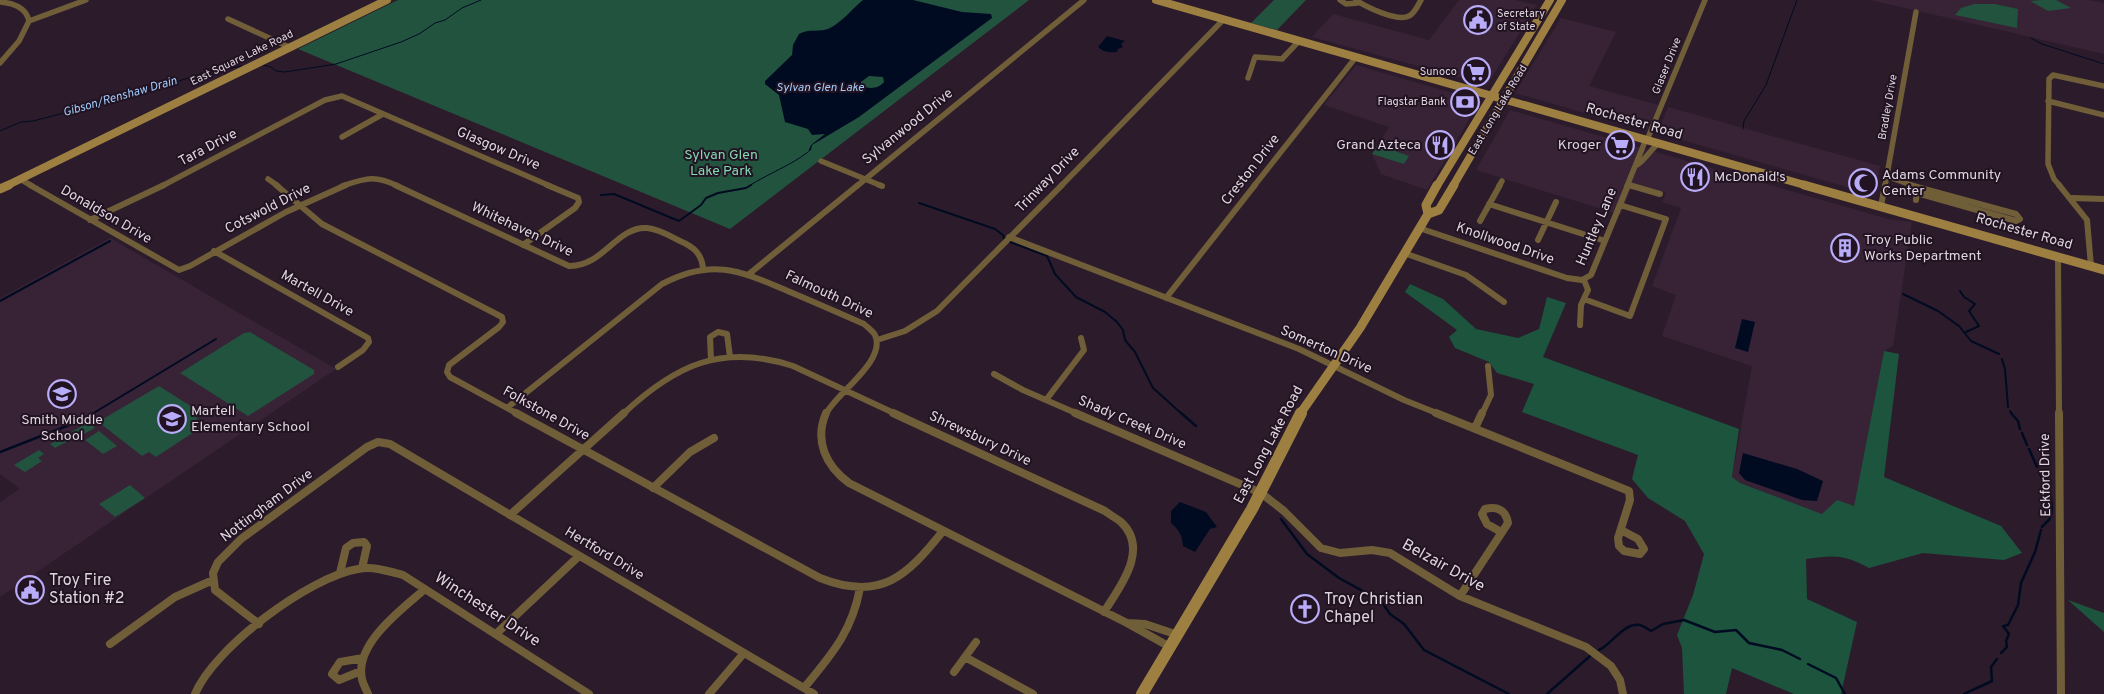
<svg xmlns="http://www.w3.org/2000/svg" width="2104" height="694" font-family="Overpass,sans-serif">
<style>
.built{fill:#372236}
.green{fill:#22533e}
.forest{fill:#1c543e}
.water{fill:#000b22;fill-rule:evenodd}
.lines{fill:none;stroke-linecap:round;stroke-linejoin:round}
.stream-far2{stroke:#000b22;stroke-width:1}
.stream-far1{stroke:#000b22;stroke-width:2}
.stream{stroke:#000b22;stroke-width:2.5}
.street-far2{stroke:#705e39;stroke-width:5.5}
.street-far1{stroke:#705e39;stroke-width:6}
.street{stroke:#705e39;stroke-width:8}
.secondary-far2{stroke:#9d8041;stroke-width:8}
.secondary-far1{stroke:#9d8041;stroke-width:9}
.secondary{stroke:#9d8041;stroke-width:12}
.labels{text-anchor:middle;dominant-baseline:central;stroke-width:4;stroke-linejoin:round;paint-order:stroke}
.far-poi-label{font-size:11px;fill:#dfd5df;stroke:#221322;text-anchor:end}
.far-street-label{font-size:11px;fill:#dfd5df;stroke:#221322}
.far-water-label{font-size:12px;font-style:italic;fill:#a1ccfb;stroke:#221322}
.street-label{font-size:14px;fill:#dfd5df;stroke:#221322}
.poi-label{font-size:14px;fill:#dfd5df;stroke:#221322;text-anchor:start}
.park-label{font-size:14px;fill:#84d9b2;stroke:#221322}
.near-street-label{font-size:16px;fill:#dfd5df;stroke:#221322}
.near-poi-label{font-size:16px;fill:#dfd5df;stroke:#221322;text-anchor:start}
</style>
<rect width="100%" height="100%" fill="#2c1c2b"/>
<path class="built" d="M1459,0H1515L1537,5L1487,85L1312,37L1333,14L1429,40Z
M1870,0H2088L2104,3V54Z
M1561,18L1616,32L1589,86L1659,105L1646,131L1515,93Z
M1356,65L1480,101L1427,190L1381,174L1372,154L1389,127L1324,105Z
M1668,107L1880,166L1875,195L1657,133Z
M1510,110L1888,219L1912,222L1893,346L1884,351L1854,507L1822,514L1740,483L1732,477L1752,366L1662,336L1676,295L1652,286L1681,208L1662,202L1666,193L1633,183L1621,215L1476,170Z
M110,238L336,369L0,597V502L20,489L0,474V298Z"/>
<path class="green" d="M398,0H1029L730,229L298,49Z
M1274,0H1306L1277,30L1251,23Z
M2041,0H2056L2071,8L2048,11L2030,1Z
M1974,4H1995L2018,9L2017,28L1955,15L1961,8Z
M1381,139L1402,146L1395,151L1409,156L1404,164L1372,154Z
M250,332L314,370V374L248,416L180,373L244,333Z
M159,386L200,412L196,421L203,426L156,457L149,452L142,456L101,424L103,419Z
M89,422L95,428C81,436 69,440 55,448L50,444Z
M99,431L117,446L103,454L85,440Z
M39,450L44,454L38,458L42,461L25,472L14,465Z
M130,485L145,498L115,517L99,504Z"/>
<path class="forest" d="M1410,284L1443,299L1476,329L1518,338L1539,329L1547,297L1566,303L1543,357L1739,429L1732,477L1740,483L1822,514L1837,500L1854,506L1884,351L1899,354L1884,477L2001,526L2022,553L2004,560L1923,553L1869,568C1843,554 1835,555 1806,559L1807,599L1857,622L1841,694H1794L1732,668L1726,694H1684L1682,648L1677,635L1693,595L1704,554L1685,521L1648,498L1632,479L1638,455L1522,412L1534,384L1497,373L1489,362L1455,348L1449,337L1457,330L1405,292Z
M2068,600L2104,613V632Z"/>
<path class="water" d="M863,0H913L962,12L991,14L992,18L859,117L812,145L811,150L808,152L811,145L825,134L812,135L808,129L785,122L779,95L765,84V81L792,55L793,45L799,34C809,28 820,33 830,28C842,22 852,9 863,0ZM869,76L883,77L884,82C878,89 870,89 861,86V82Z
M1107,36L1125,41L1121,44L1123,47L1118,49L1117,52C1111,53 1103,52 1098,47Z
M1742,319L1755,322L1748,352L1735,348Z
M1743,453L1797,469L1823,481L1817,501L1802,500L1745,480L1739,473Z
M1180,502L1206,512L1217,527L1210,529L1195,552L1183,546C1182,535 1179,530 1171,523V511Z"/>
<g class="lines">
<path class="stream-far2" d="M2031,38L2042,44L2104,64
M263,65L271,67L276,71L285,72L336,64L401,42L419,34L435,23L445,20L462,8L481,0
M1743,129L1744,121L1766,85L1797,0
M0,131L21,122L33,121L146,92L200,74L242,66
M749,186C769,173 790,166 808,152"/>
<path class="stream-far1" d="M601,195L614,194L679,221L701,205L706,198L718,193L746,188L751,185
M919,203L995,229L1003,235L1004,239
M1010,242L1047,256L1055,274L1076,297L1105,312L1117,322L1123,330L1125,340L1135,352L1153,388L1182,414
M1960,291L1964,297L1975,304L1969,311L1979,326L1966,332
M1903,294L1938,311L1959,326L1971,341L1999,354
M0,301L110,241
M2002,359L2005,369L2008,407
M2010,411L2012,414
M92,414L216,339"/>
<path class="stream" d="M1181,413L1196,426
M2011,413L2018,421L2020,429
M2022,433L2027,445
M2029,449L2037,467
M0,452L82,420L94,413
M2039,472C2046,484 2056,503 2050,518C2049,521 2044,524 2042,527
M1281,519L1307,554L1339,578L1381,601L1390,614L1404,624L1424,650L1509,694
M1599,650C1612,644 1624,622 1640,625C1643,626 1648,629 1651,631L1663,624L1684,620L1715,632L1736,630L1749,643L1782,650L1800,659
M2001,653L2007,647L2006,641L2009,634L2003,626L2008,625L2018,605L2021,583L2035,552L2041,530
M1808,664L1836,678L1845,694
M1547,694L1590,656
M1964,694L1992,681L1991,667L1997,659"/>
<path class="street-far2" d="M1340,0L1346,4L1358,3
M1356,0C1366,7 1397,22 1409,16C1415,13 1418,5 1421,0
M0,2C13,3 26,7 29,21
M228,19L289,47
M29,21L86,0
M0,63L19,41L29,21
M1248,78L1255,57L1282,59L1299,41
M2048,101L2104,115
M342,137L383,114
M1647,140L1705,0
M821,161L882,186
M1637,165C1646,159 1650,150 1659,143
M1886,176L1914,186
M20,179L32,186
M268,179L278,186
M1629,185L1632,186
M162,186L325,100L342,96L550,186
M342,186C367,178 374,175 398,186
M857,186L1084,0
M1061,186L1224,19
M1254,186L1356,57
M1499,186L1502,181
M1627,186L1646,139
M1885,186L1916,12
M2060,186L2054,179L2048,164L2049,79L2053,75L2104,86"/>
<path class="street-far1" d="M30,185L179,270L190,266L286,212L346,185
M276,185L322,224L502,317L503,322L499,327L449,365L447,372L450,377L518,414
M395,185L569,266C603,267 617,226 647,228C659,229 670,236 680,241C694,247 702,254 703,269
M879,185L882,186
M1629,185L1660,194
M1910,185L1917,187L1916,200
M2059,185L2087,220L2091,266
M1917,187L2016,214L2020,219L2016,221L1917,193
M2072,198L2104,199
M1489,204L1605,241
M1881,206L1885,185
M90,220L164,185
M1480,221L1500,185
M1419,228L1567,278L1582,280L1591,275L1628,185
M1009,237L1299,349L1404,400L1439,414
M1538,240L1556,202
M523,245L575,208L579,202L578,198L547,185
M214,251L368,338L369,342L363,350L338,367
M1404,253L1466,275L1504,302
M2058,256L2059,414
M749,274L858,185
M1166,298L1255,185
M1584,299L1630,316L1666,219L1620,205
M1580,325L1581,305L1588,290L1584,280
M877,340L905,331L937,311L1062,185
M711,360L710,337L718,332L727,334L730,357
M994,374L1023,390L1078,414
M1046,400L1084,350L1081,338
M507,408L662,284C713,257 741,271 790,292C814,302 839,313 864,324C867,327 873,331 875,335C887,361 836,393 826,414
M623,414C675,365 722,343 793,366L896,414
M1482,414L1491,395L1488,366"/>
<path class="street" d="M516,413L820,578C881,602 907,576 943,531
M826,413C814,441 826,466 849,483L1127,623
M893,413L1105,511C1110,515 1116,518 1121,522C1150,549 1120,587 1104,612
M1075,413L1261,493L1284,511L1321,548L1340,553L1372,550L1390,553L1460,596L1586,647L1611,666L1620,680L1623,694
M1436,413L1629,491L1630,500L1618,538L1619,546L1624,551L1640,554L1644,549L1638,539L1621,530
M2059,413L2061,694
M1475,428L1482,413
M653,488L690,452L714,438
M510,515L624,413
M340,573L346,548L353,543L364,542L367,546L362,568
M1460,596L1508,523C1506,510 1497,506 1485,509L1482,514L1487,524L1501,532
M259,624L215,590L213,573L218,562L241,539L367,447L378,442L390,444L814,694
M496,634L579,556
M110,644L175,597L213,580
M1170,647L1127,623L1145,624L1178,635
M965,657L1033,694
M361,671L339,680L332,674L340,662L363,658
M954,672L976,642
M804,688C831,655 852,632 860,588
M195,694C214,648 309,577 358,569C373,566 388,571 403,575L589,694
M368,694C366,689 363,684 362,679C354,644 402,609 425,589
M709,694L744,653"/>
<path class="secondary-far2" d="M1156,0L1808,186
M6,186L387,0
M1437,186L1550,0
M1453,186L1562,0"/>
<path class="secondary-far1" d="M1804,185L2104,270
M0,189L9,185
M1428,214L1426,205L1437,185
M1300,414L1360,328L1428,214L1439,210L1454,185"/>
<path class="secondary" d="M1142,694L1252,509L1301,413"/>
</g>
<defs>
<symbol id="civic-ring" viewBox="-11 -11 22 22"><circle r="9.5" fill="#221322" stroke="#b8abf7" stroke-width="1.5"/><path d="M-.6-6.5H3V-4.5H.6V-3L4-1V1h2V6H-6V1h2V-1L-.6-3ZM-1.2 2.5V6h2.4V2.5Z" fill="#b8abf7"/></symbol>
<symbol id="supermarket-ring" viewBox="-11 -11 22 22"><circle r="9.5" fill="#221322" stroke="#b8abf7" stroke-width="1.5"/><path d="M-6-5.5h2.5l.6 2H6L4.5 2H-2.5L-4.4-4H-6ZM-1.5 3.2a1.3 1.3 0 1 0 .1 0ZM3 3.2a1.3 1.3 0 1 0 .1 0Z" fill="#b8abf7"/></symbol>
<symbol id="bank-ring" viewBox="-11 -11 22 22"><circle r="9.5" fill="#221322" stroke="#b8abf7" stroke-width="1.5"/><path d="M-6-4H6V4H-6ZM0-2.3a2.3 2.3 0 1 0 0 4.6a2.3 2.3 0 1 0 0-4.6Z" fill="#b8abf7"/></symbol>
<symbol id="restaurant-ring" viewBox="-11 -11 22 22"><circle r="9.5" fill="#221322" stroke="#b8abf7" stroke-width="1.5"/><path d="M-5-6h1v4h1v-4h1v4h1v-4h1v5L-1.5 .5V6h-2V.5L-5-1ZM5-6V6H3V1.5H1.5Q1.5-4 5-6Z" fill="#b8abf7"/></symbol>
<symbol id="mosque-ring" viewBox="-11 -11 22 22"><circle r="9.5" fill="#221322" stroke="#b8abf7" stroke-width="1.5"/><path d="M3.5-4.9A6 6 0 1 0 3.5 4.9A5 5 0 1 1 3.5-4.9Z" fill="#b8abf7"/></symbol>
<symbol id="building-ring" viewBox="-11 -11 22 22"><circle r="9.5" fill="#221322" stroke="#b8abf7" stroke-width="1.5"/><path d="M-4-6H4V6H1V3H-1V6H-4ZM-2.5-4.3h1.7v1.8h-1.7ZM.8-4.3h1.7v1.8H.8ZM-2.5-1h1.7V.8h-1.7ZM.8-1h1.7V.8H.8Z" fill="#b8abf7"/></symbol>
<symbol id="school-ring" viewBox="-11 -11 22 22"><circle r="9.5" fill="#221322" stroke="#b8abf7" stroke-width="1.5"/><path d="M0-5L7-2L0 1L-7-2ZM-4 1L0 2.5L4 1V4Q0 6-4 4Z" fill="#b8abf7"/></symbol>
<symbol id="church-ring" viewBox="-11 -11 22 22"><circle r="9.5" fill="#221322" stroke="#b8abf7" stroke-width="1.5"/><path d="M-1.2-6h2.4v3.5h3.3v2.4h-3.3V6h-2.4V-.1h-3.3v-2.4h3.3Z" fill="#b8abf7"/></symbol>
</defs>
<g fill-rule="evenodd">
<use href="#civic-ring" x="1462" y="4" width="32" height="32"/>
<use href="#supermarket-ring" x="1460" y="56" width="32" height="32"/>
<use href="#bank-ring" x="1449" y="86" width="32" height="32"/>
<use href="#restaurant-ring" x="1424" y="129" width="32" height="32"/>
<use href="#supermarket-ring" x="1604" y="129" width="32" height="32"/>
<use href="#restaurant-ring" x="1679" y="161" width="32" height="32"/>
<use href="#mosque-ring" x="1847" y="167" width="32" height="32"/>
<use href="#building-ring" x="1829" y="232" width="32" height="32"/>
<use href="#school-ring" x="46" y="378" width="32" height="32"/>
<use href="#school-ring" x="156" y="403" width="32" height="32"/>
<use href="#civic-ring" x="14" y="574" width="32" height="32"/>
<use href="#church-ring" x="1289" y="593" width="32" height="32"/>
</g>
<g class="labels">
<g class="far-poi-label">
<text x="1497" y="14" text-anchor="start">Secretary<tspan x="1497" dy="13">of State</tspan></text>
<text x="1457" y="72">Sunoco</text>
<text x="1446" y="102">Flagstar Bank</text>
</g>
<g class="far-street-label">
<text transform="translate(242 58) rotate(-26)">East Square Lake Road</text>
<text transform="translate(1667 66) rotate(-68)">Glaser Drive</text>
<text transform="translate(1888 107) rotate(-80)">Bradley Drive</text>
<text transform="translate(1498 110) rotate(-59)">East Long Lake Road</text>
</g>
<g class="far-water-label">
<text x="820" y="88">Sylvan Glen Lake</text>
<text transform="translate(120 97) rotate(-16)">Gibson/Renshaw Drain</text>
</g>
<g class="street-label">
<text transform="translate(1634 122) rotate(16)">Rochester Road</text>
<text transform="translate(908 127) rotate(-39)">Sylvanwood Drive</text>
<text transform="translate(208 148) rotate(-28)">Tara Drive</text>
<text transform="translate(498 149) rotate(23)">Glasgow Drive</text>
<text transform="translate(1251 170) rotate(-52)">Creston Drive</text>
<text transform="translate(1048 180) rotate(-46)">Trinway Drive</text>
<text transform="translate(268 209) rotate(-27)">Cotswold Drive</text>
<text transform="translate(106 215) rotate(30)">Donaldson Drive</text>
<text transform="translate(1597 227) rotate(-67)">Huntley Lane</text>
<text transform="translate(522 230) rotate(25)">Whitehaven Drive</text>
<text transform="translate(2024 232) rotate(16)">Rochester Road</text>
<text transform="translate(1505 244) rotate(19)">Knollwood Drive</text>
<text transform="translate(317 294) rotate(29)">Martell Drive</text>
<text transform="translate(829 295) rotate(25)">Falmouth Drive</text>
<text transform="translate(1326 350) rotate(24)">Somerton Drive</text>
<text transform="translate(546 414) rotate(29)">Folkstone Drive</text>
<text transform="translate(1132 423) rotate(23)">Shady Creek Drive</text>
<text transform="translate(980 439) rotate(25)">Shrewsbury Drive</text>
<text transform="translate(1269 445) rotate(-62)">East Long Lake Road</text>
<text transform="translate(2046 475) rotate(-91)">Eckford Drive</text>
<text transform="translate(267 506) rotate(-37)">Nottingham Drive</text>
<text transform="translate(604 554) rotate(31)">Hertford Drive</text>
</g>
<g class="poi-label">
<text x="1421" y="145" text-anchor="end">Grand Azteca</text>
<text x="1601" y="145" text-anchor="end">Kroger</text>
<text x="1882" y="175">Adams Community<tspan x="1882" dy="16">Center</tspan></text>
<text x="1714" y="177">McDonald's</text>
<text x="1864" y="240">Troy Public<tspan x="1864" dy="16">Works Department</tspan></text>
<text x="191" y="411">Martell<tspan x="191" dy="16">Elementary School</tspan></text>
<text x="62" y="420" text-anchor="middle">Smith Middle<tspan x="62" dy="16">School</tspan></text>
</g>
<g class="park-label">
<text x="721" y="155">Sylvan Glen<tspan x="721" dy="16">Lake Park</tspan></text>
</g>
<g class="near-street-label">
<text transform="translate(1443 566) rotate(29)">Belzair Drive</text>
<text transform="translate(487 610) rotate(33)">Winchester Drive</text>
</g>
<g class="near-poi-label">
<text x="49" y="581">Troy Fire<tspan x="49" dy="18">Station #2</tspan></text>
<text x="1324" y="600">Troy Christian<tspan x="1324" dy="18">Chapel</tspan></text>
</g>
</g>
</svg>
